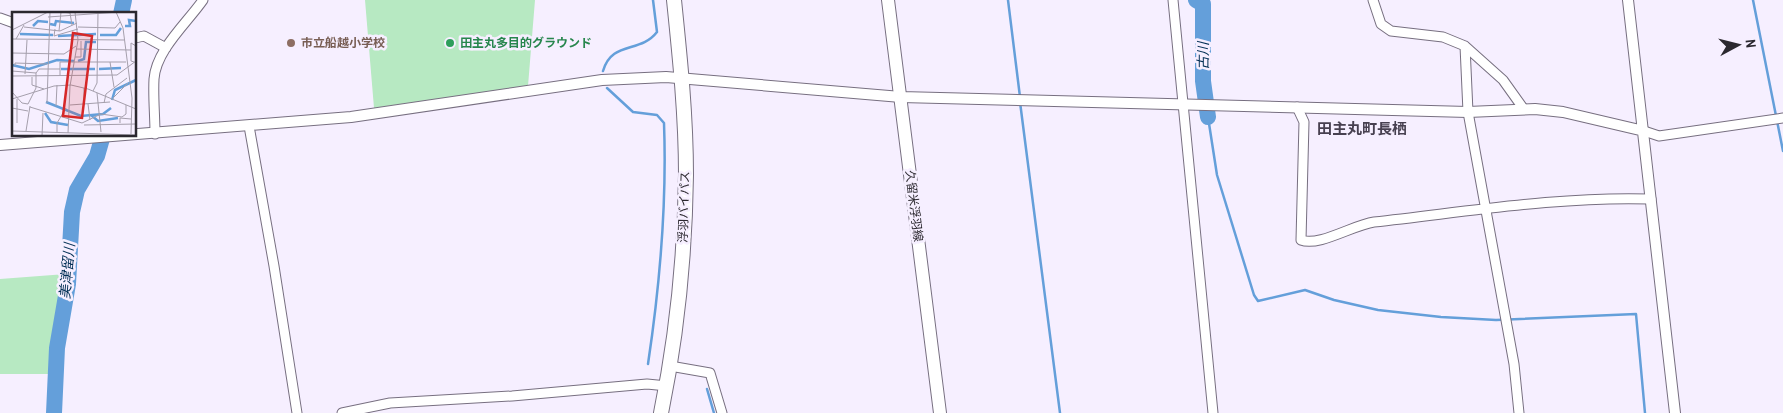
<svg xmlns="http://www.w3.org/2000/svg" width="1783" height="413" font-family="'Archivo Narrow','Noto Sans JP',sans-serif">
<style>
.green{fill:#b7e9c2}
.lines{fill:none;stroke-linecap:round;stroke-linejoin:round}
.stream{stroke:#649fda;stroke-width:2.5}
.river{stroke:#649fda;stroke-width:16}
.minor-casing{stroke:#776f80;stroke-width:11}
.tertiary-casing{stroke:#776f80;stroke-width:12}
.primary-casing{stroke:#776f80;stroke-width:14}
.trunk-casing{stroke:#776f80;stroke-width:16}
.minor{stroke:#fff;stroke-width:9}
.tertiary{stroke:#fff;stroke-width:10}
.primary{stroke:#fff;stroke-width:12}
.trunk{stroke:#fff;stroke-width:14}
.education-dot{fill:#8d6e63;stroke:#f6efff;stroke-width:2}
.leisure-dot{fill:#2e9e5b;stroke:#f6efff;stroke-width:2}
.labels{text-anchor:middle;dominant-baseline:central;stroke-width:5;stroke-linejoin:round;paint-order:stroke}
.education-label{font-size:12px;font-weight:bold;fill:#785e54;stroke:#f6efff;text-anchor:start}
.leisure-label{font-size:12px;font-weight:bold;fill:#27864d;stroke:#f6efff;text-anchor:start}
.street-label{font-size:12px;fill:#2b282f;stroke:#f6efff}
.water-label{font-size:14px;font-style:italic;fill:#002e54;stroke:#f6efff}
.quarter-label{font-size:15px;font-weight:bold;fill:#474050;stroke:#f6efff}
.inset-river{fill:none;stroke:#649fda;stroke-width:2.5}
.inset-road{fill:none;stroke:#a59fac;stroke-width:1}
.view{fill:#d62828;fill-opacity:0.15;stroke:#d62828;stroke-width:2.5}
.inset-edge{fill:none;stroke:#2b282f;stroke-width:2.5}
</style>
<rect width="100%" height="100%" fill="#f6efff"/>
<path class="green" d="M365,0H535L528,86L374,108Z
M66,274L50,374H0V279Z"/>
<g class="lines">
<path class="stream" d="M1008,0L1020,97
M1753,0L1783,151
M603,71C612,40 640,54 657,32L653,0
M607,88L633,112L657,115L664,123C667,204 660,284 648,364
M1020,102L1060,413
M1208,117L1217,175L1254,295L1258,301L1305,290L1334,300L1378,310L1441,317L1496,320L1636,314L1645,413
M707,389L714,413"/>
<path class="river" d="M1196,0L1203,4V81L1208,117
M121,14L124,0
M54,413L57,348L68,284L72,212L77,190L97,156L103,135"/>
<defs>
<path id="minor" d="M1173,0L1213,413
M1373,0L1381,24L1391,31L1443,37L1465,46L1503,80L1523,108
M0,18L14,23
M135,38L144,36L166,48
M1465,46L1468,112L1514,364L1519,413
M1297,107L1304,122L1301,240C1319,247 1353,225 1374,222C1466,212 1559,196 1651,199
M249,126L274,266L297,413
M1644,131L1659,136L1783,118
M155,134C155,116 153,97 154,79C156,50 187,23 203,0
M670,366L710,373L722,413
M342,413L390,403L512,396L647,384L667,386"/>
<path id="tertiary" d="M1628,0L1675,413
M0,145L351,117L602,80L666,77L901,97L1468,112L1535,109L1563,112L1644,131"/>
<path id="primary" d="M888,0L940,413"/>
<path id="trunk" d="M661,413C677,335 685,254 686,175C686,116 680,58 674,0"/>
</defs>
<use href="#minor" class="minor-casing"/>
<use href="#tertiary" class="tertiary-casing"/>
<use href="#primary" class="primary-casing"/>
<use href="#trunk" class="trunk-casing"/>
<use href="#minor" class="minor"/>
<use href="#tertiary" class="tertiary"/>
<use href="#primary" class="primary"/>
<use href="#trunk" class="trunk"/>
</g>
<circle class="education-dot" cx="291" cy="43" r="5"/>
<circle class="leisure-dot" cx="450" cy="43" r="5"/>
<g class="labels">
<g class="education-label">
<text x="301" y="43">市立船越小学校</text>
</g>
<g class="leisure-label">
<text x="460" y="43">田主丸多目的グラウンド</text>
</g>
<g class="street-label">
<text transform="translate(914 206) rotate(83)">久留米浮羽線</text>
<text transform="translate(684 207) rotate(-88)">浮羽バイパス</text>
</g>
<g class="water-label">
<text transform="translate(1203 56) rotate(-90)">古川</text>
<text transform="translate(67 271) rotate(-85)">美津留川</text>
</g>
<g class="quarter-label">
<text x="1362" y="128">田主丸町長栖</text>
</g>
</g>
<g transform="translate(12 12)">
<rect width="124" height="124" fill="#f6efff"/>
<path class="inset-river" d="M38,12L43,13L44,9L62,11M21,14L26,9L36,10M113,14H118L117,8L124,9M8,22L41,23M88,23H104L109,16M46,24L84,22M66,49L72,47L74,30H84M0,53L17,57L45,48L62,49M49,57H83M87,57L109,56M100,88L103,78L124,68M34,90L69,104L91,102L99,96M33,101L39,110L56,113M79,103L86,109L106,106"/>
<path class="inset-road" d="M50,0L58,1L60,13M104,0L111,16L120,86L119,122M36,5L107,0M12,15L48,19L65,11M66,15L103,16L108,10M43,17L42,24L66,17M0,18L36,0M47,19L49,0M0,27L112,28M4,27L12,13M64,37L119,38M0,41L52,42L64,34M63,45H69V29M98,50L102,75M122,50L119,49V31L124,34M3,54V51L35,52M0,59L24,61V76L16,92M24,61L27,57H48M13,62L15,28M48,63V50H114M0,64L105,63L124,49M20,65V73L32,77M81,79L85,71L86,0M0,80L10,91L16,92M85,81L89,120M101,86L116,71M0,87L42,74L59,73L76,77L124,97M5,87V111M35,91L38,0M92,91L94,82L115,66M76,92L78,108M58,93L98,90M72,93V76M44,94L45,73M18,95L70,111L89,102L110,105L114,102V93M0,96L16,99M108,111V106L119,107M72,113L124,112M0,119L124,123M14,119L18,94M45,121V111L54,96M56,121L58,74L66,28L63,0M30,124L31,101"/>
<path class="view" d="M61,21L80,24L70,106L51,104Z"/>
<rect width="124" height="124" class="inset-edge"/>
</g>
<g transform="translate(1738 45) rotate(83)" stroke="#f6efff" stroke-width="4" paint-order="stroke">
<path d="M0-4L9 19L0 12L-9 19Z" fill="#2b282f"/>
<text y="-8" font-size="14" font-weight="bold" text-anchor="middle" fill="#2b282f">N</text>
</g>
</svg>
